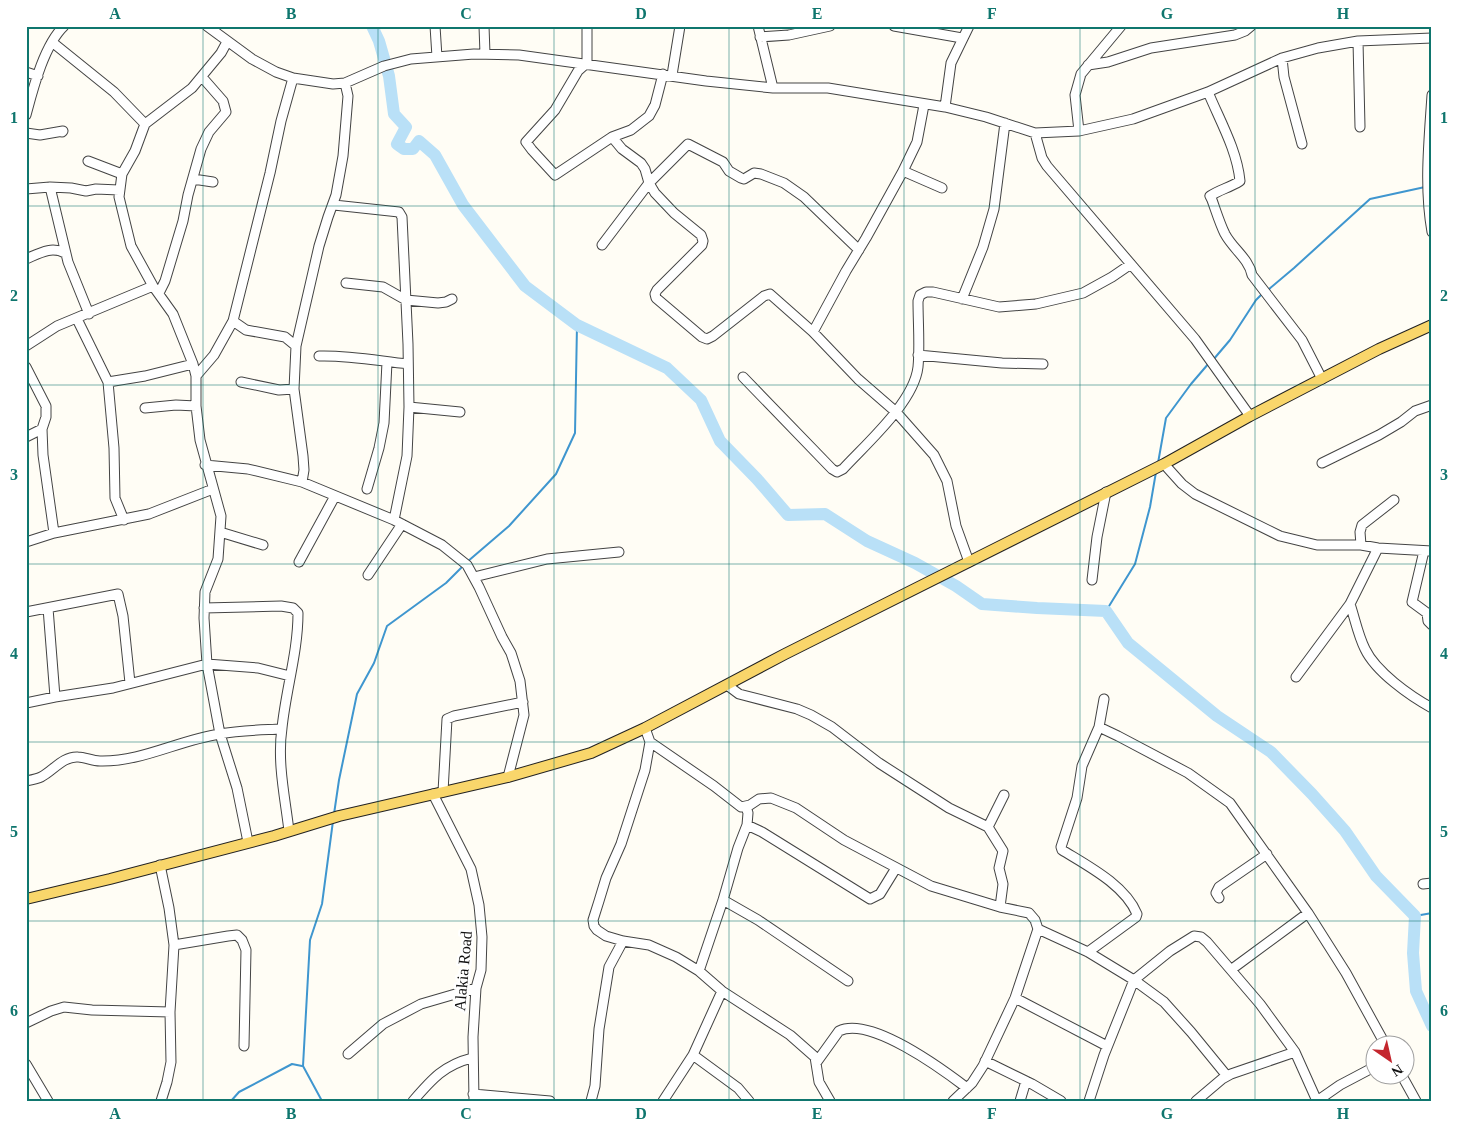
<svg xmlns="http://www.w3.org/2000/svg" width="1458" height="1127" font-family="Georgia,serif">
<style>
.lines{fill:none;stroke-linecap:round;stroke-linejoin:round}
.stream{stroke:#3f96cf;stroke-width:2}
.river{stroke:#b9e0f7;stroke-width:12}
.minor-casing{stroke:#444;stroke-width:11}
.major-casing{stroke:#222;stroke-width:12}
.minor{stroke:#fff;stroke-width:9}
.major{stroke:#f9d66b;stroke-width:10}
.grid{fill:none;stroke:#0f766e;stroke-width:1;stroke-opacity:0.55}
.labels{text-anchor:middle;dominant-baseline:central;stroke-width:5;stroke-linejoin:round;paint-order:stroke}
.street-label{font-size:16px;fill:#111;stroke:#fff}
.neatline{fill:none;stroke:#0f766e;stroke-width:2}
.grid-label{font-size:16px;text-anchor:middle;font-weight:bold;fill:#0f766e}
</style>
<rect width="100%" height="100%" fill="#fffdf5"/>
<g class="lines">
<path class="stream" d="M1268,290L1294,268L1370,199L1425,187
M1213,360L1230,340L1256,300L1262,294
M1158,463L1166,418L1191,384L1209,363
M467,562L509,526L556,474L575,433L577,325
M1106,611L1135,564L1150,507L1156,472
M334,814L339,780L357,694L374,663L387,626L446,583L464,565
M1415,916L1432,913
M231,1101L239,1092L292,1064L302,1066
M322,1101L303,1066L310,940L322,904L333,821"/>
<path class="river" d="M372,26L379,41L389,76L394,114L406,127L397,144L404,149H413L419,141L435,155L463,205L525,286L577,325L667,368L701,400L720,441L757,479L788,515L825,514L867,541L915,563L956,586L982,604L1037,608L1106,611L1128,643L1217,716L1271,752L1312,794L1345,831L1376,876L1415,916L1413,953L1416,991L1432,1026"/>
<defs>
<path id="minor" d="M207,26L252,59L276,72L293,78L333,84L345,83L384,66L411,59L474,54L519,55L706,81L773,88H828L945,107L986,117L1035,133L1079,131L1133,119L1208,92L1282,58L1318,48L1358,41L1432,38
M435,26L437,57
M484,26L485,54
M587,26V63L578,71L555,110L526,142L532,150L555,175L612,137L631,130L649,116L655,105L663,74
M758,26L773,88
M894,26L962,38
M760,37L789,35L830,26
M1358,41L1360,127
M52,42L114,92L145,124
M227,42L221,53L192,88L145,124L135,151L122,174L119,197L131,246L153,286L173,314L193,364L196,376V406L200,440L221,516L218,559L205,592L204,618L207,664L220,734L237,788L248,842
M1282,58L1284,77L1302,144
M1088,65L1108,62L1151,48L1235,35L1245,31L1251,26
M26,72L38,76
M672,75L680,26
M1208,92C1220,121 1237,150 1240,181C1229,188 1221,189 1210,196L1212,200C1216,211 1220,224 1225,234C1233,249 1249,259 1252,275L1302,340L1322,379
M1432,95C1429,141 1424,187 1432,232
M945,107L951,63L969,26
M26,115C33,89 44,45 64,26
M1079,131L1075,95L1081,74L1121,26
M26,133L40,135L63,131L62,132
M1035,133L1042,158L1047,166L1195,339L1250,416
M612,137L622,149L641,163L645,169L649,183L655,193L674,213L701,235L703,241L702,245L657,290L655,294L656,298L702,337L707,339L713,336L764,296L770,294L813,332L858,379L896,412L934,455L947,481L956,526L969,562
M88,161L122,174
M903,171L942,188
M193,179L213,182
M50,187L68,262L89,314
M26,189L50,187L71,188L86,191L96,189L119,190
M334,205L399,212L402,217L408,344L409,407L407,456L394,520
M602,245L649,183L688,144L723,162L729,171L741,178L744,179L754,173L761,174L784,183L804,197L859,250
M26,259C40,253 51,246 65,253
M346,283L383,287L406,300L438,303L446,302L452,299
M159,293L165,281L183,221L188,195L201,149L209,132L226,112L223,101L202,77
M962,299L983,247L994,209L1005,123
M77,319L108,382L114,448L115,498L124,520
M233,321L246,330L285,337L296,346
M813,332L846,271L866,238L903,171L917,142L924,105
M26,346L57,326L153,286
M918,355L1002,363L1043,364
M319,356C349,355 379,361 408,364
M26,367L46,406V417L42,429L43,455L54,533
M196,376L214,355L233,321L270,173L281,121L293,78
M743,377L832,469L837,472L843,469C867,443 914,402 918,367C920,346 918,323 918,301L920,295L926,292H933L999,307L1036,304L1083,293L1112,277L1131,264
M108,382L145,376L193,364
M241,382L279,390L294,389
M409,407L460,412
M145,408L176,405L196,406
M26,437L42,429
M1322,463L1379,435L1401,422L1415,411L1432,405
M1164,464L1182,484L1195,494L1280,536L1317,545H1361L1378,548L1432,551
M205,465L248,469L302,482L394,520L442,545L467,565L479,587L502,637L511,653L520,681L524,715L508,777
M302,482L304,470L303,456L294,389L296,346L319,246L328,217L336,195L343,156L348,96L345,83
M367,489L379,448L384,423L387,362
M220,532L263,545
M26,542L54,533L149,514L213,489
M1361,545L1360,532L1362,525L1394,500
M1424,551L1412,602L1427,613L1428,621L1432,625
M299,562L335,496
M368,575L402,524
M474,577L547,559L619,552
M1092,580L1097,537L1106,492
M1350,604C1355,619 1358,635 1365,649C1376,672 1410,696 1432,708
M48,608L55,697
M204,608L281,606L293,608L298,613C298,652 286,689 282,728C277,762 285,797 289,831
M26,612L118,594L123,616L130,683
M1296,677L1350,604L1378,548
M727,685L739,694L797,709L811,715L832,727L879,763L949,808L988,827L1003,851L999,868L1003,884L1000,907
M26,703L55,697L113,688L207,664L258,668L290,676
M1099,727L1118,736L1188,773L1230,803L1308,913L1346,973L1385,1044
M645,728L650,742L714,786L741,807L750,805L759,799L771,798L796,808L844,840L931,886L1000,907L1029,913L1035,920L1038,929L1088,952L1134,980L1164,1002L1191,1032L1227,1076
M650,742L645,770L621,844L606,878L599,901L593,920L594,926L597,930L606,936L623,941L649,945L676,957L699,971L722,991L790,1035L815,1057L819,1082L830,1101
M26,781C31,780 37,779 41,777C53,771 63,756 78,757C85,757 92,761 100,761C142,762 179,740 220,734C240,730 261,730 281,729
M443,792L447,719L454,716L523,702
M433,794L471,869L479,905L482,937L481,970L476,988L473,1037L474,1101
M747,825L762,832L870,899L880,894L896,868
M988,827L1004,795
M160,865L169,908L174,945L170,1012L171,1062L167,1082L161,1101
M1423,884L1432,883
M1219,898L1216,893L1219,887L1267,854
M723,900L758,920L848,981
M174,945L228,936L237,935L242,940L246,950L244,1046
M1088,952L1136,917L1137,914C1125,885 1088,866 1062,850L1061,847L1077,798L1082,766L1099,727L1104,699
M1232,969L1308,913
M699,971L723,900L738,848L747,825L748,813L746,807
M1015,998L1107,1046
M26,1023L51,1011L64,1007L92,1010L170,1012
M348,1054L383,1024L421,1004L476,988
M693,1055L738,1088L749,1101
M985,1061L1032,1084L1061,1101
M816,1063L839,1031C870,1016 942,1069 967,1088
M26,1064L48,1101
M1401,1074L1416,1101
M473,1094L550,1101
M413,1101C432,1079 444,1065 472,1058
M591,1101L595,1086L599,1029L609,967L623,941
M663,1101L693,1055L722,991
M953,1101L972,1083L983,1066L1015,998L1038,929
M1020,1101L1026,1081
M1089,1101L1104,1055L1134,980L1170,951L1194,936L1201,937L1207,942L1260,1004L1295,1052L1317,1101
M1196,1101L1222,1079L1231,1074L1295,1052
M1317,1101L1340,1085L1376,1066"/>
<path id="major" d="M26,899L110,879L274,836L339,816L508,777L591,753L645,728L785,654L1164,464L1250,416L1379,349L1432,325"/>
</defs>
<use href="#minor" class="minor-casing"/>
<use href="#major" class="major-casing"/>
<use href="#minor" class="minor"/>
<use href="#major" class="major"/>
</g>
<path class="grid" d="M203,26V1101M378,26V1101M554,26V1101M729,26V1101M904,26V1101M1080,26V1101M1255,26V1101M26,206H1432M26,385H1432M26,564H1432M26,742H1432M26,921H1432"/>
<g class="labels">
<g class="street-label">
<text transform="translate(463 971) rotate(-85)">Alakia Road</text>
</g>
</g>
<rect width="1458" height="1127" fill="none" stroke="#ffffff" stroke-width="55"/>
<g transform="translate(1390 1060) rotate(146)"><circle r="24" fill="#ffffff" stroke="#a0a0a0"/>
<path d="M0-4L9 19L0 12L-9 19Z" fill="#c4262e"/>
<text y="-8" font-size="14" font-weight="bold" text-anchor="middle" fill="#111111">N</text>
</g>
<rect x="28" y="28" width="1402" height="1072" class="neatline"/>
<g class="grid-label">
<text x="115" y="19">A</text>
<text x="291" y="19">B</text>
<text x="466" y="19">C</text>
<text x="641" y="19">D</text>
<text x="817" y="19">E</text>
<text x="992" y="19">F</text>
<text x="1167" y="19">G</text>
<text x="1343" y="19">H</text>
<text x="14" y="123">1</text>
<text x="1444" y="123">1</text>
<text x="14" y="301">2</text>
<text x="1444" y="301">2</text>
<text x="14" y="480">3</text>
<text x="1444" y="480">3</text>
<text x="14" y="659">4</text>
<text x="1444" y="659">4</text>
<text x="14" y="837">5</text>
<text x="1444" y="837">5</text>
<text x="14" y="1016">6</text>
<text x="1444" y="1016">6</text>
<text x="115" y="1119">A</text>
<text x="291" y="1119">B</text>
<text x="466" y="1119">C</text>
<text x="641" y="1119">D</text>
<text x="817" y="1119">E</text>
<text x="992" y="1119">F</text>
<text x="1167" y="1119">G</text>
<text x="1343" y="1119">H</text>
</g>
</svg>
